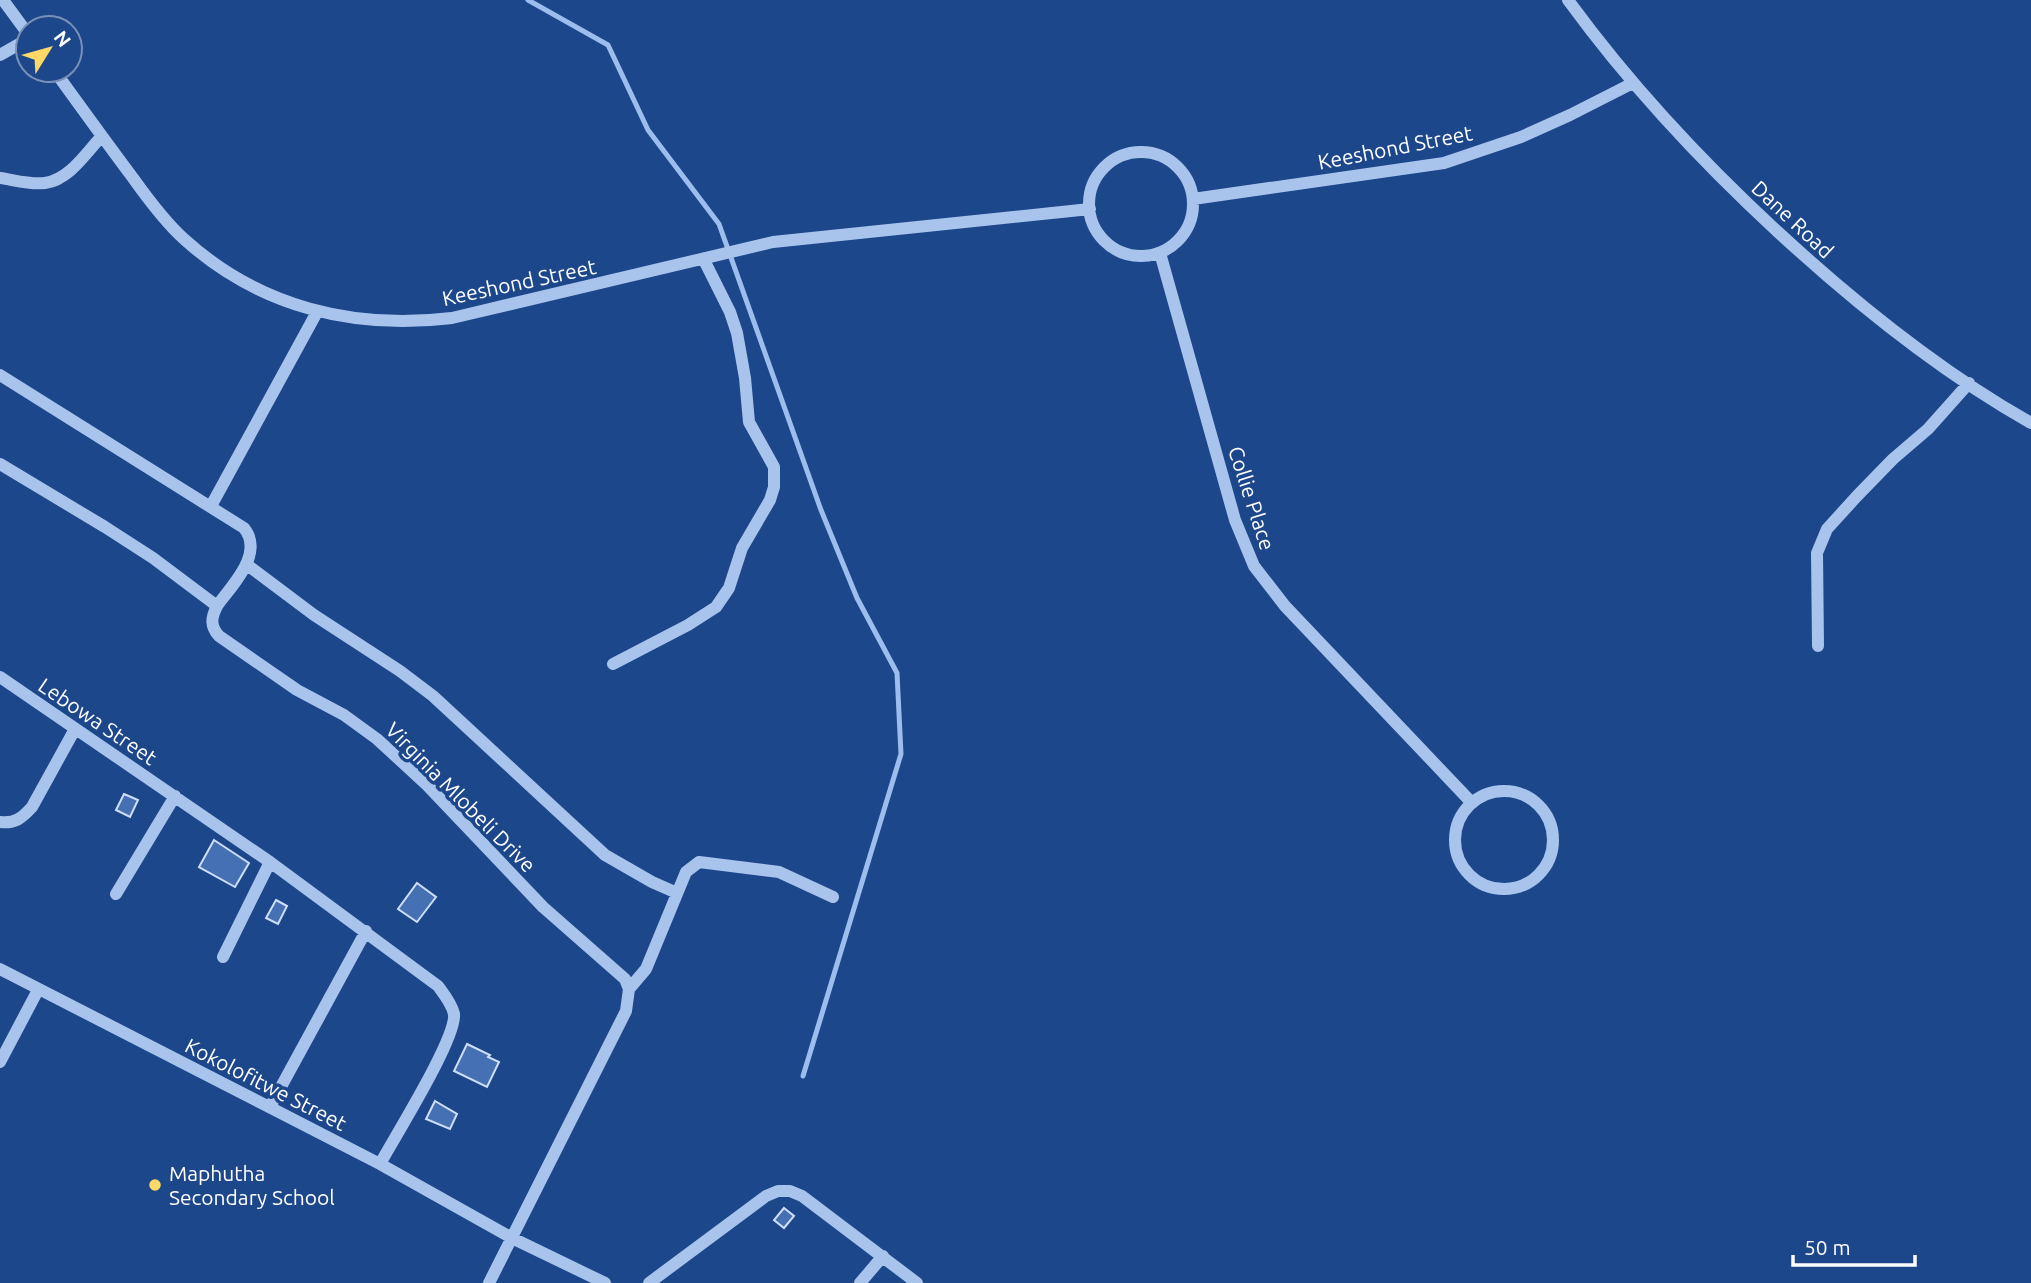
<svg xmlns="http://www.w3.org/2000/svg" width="2031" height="1283" font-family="Ubuntu,sans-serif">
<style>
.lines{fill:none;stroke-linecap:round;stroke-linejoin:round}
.stream{stroke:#9cbeee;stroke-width:5}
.building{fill:#4570b3;stroke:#cedff9;stroke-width:2}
.minor{stroke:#a9c4ec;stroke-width:12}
.poi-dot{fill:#fcd967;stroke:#1d478b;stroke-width:2.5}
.labels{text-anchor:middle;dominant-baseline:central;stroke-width:7;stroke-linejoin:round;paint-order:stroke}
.street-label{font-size:21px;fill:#fff;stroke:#1d478b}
.poi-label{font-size:21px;fill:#fff;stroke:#1d478b;text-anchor:start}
</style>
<rect width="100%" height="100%" fill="#1d478b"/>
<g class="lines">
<path class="stream" d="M528,0L608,45L648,130L719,224L821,510L857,598L897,673L901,754L803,1076"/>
</g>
<path class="building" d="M124,794L138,800L130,817L116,810Z
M214,840L249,863L235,887L199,867Z
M417,883L436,897L417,922L398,909Z
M276,900L287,906L278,924L266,918Z
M467,1044L490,1055L488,1057L499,1062L487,1087L454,1071Z
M435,1101L457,1114L450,1129L426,1119Z
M784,1208L794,1216L784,1228L774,1220Z"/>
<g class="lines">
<path class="minor" d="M3,0L28,34
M1568,0C1630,85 1701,161 1778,232C1855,303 1939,371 2031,423
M0,55L28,39
M54,70C80,106 106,142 133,178C148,199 165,222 184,239C259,307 353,330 452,318L773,242L1090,209
M1089 204a52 52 0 1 1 104 0a52 52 0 1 1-104 0Z
M0,178C14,180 31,185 45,183C69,180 86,153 101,137
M1193,199L1444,163L1521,137L1570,115L1633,83
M1160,253L1235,520L1254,566L1285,606L1472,803
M0,375L244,528C265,554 231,586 217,606
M0,464L105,527L153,558L217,606C211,618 210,626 219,636L297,690L344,715L377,739L427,785L543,907L625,979L629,989L626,1011L489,1283
M211,506L317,312
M246,564L314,615L400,671L433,696L605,855L652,882L677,893
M1818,646L1817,553L1827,529L1857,496L1893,459L1928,429L1969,383
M613,664L688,625L716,607L729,588L742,548L770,500L774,487V467L749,422L745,378L737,333L730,312L704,260
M0,677L270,862L438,986C444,994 452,1004 454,1014C457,1038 394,1138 380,1164
M1455 840a49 49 0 1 1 98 0a49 49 0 1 1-98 0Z
M0,822C15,824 22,818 32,807L75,729
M116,894L175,796
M223,957L270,862
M0,969L380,1164L512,1238L605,1283
M629,989L646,969L686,872L699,862L779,872L833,897
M0,1062L38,990
M270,1107L366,931
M649,1283L766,1196L778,1191H790L802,1196L917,1283
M860,1283L883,1256"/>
</g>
<circle class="poi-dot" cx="155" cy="1185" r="7"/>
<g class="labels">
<g class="street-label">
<text transform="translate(1395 147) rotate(-11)">Keeshond Street</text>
<text transform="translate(1793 219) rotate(43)">Dane Road</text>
<text transform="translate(519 282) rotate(-12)">Keeshond Street</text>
<text transform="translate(1252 498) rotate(72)">Collie Place</text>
<text transform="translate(98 721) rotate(34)">Lebowa Street</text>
<text transform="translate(461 797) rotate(45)">Virginia Mlobeli Drive</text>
<text transform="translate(266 1084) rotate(27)">Kokolofitwe Street</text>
</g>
<g class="poi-label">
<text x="169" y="1173">Maphutha<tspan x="169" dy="24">Secondary School</tspan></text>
</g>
</g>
<g transform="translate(49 49) rotate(53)"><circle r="33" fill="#1d478b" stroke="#7791b9" stroke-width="2"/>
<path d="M0-5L12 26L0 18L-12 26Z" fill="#fcd967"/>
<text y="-10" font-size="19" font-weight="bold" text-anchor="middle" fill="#ffffff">N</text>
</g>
<path d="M1793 1255v10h122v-10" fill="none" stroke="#ffffff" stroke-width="3.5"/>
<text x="1804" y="1255" font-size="21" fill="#ffffff" stroke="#1d478b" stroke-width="5" paint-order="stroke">50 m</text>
</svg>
